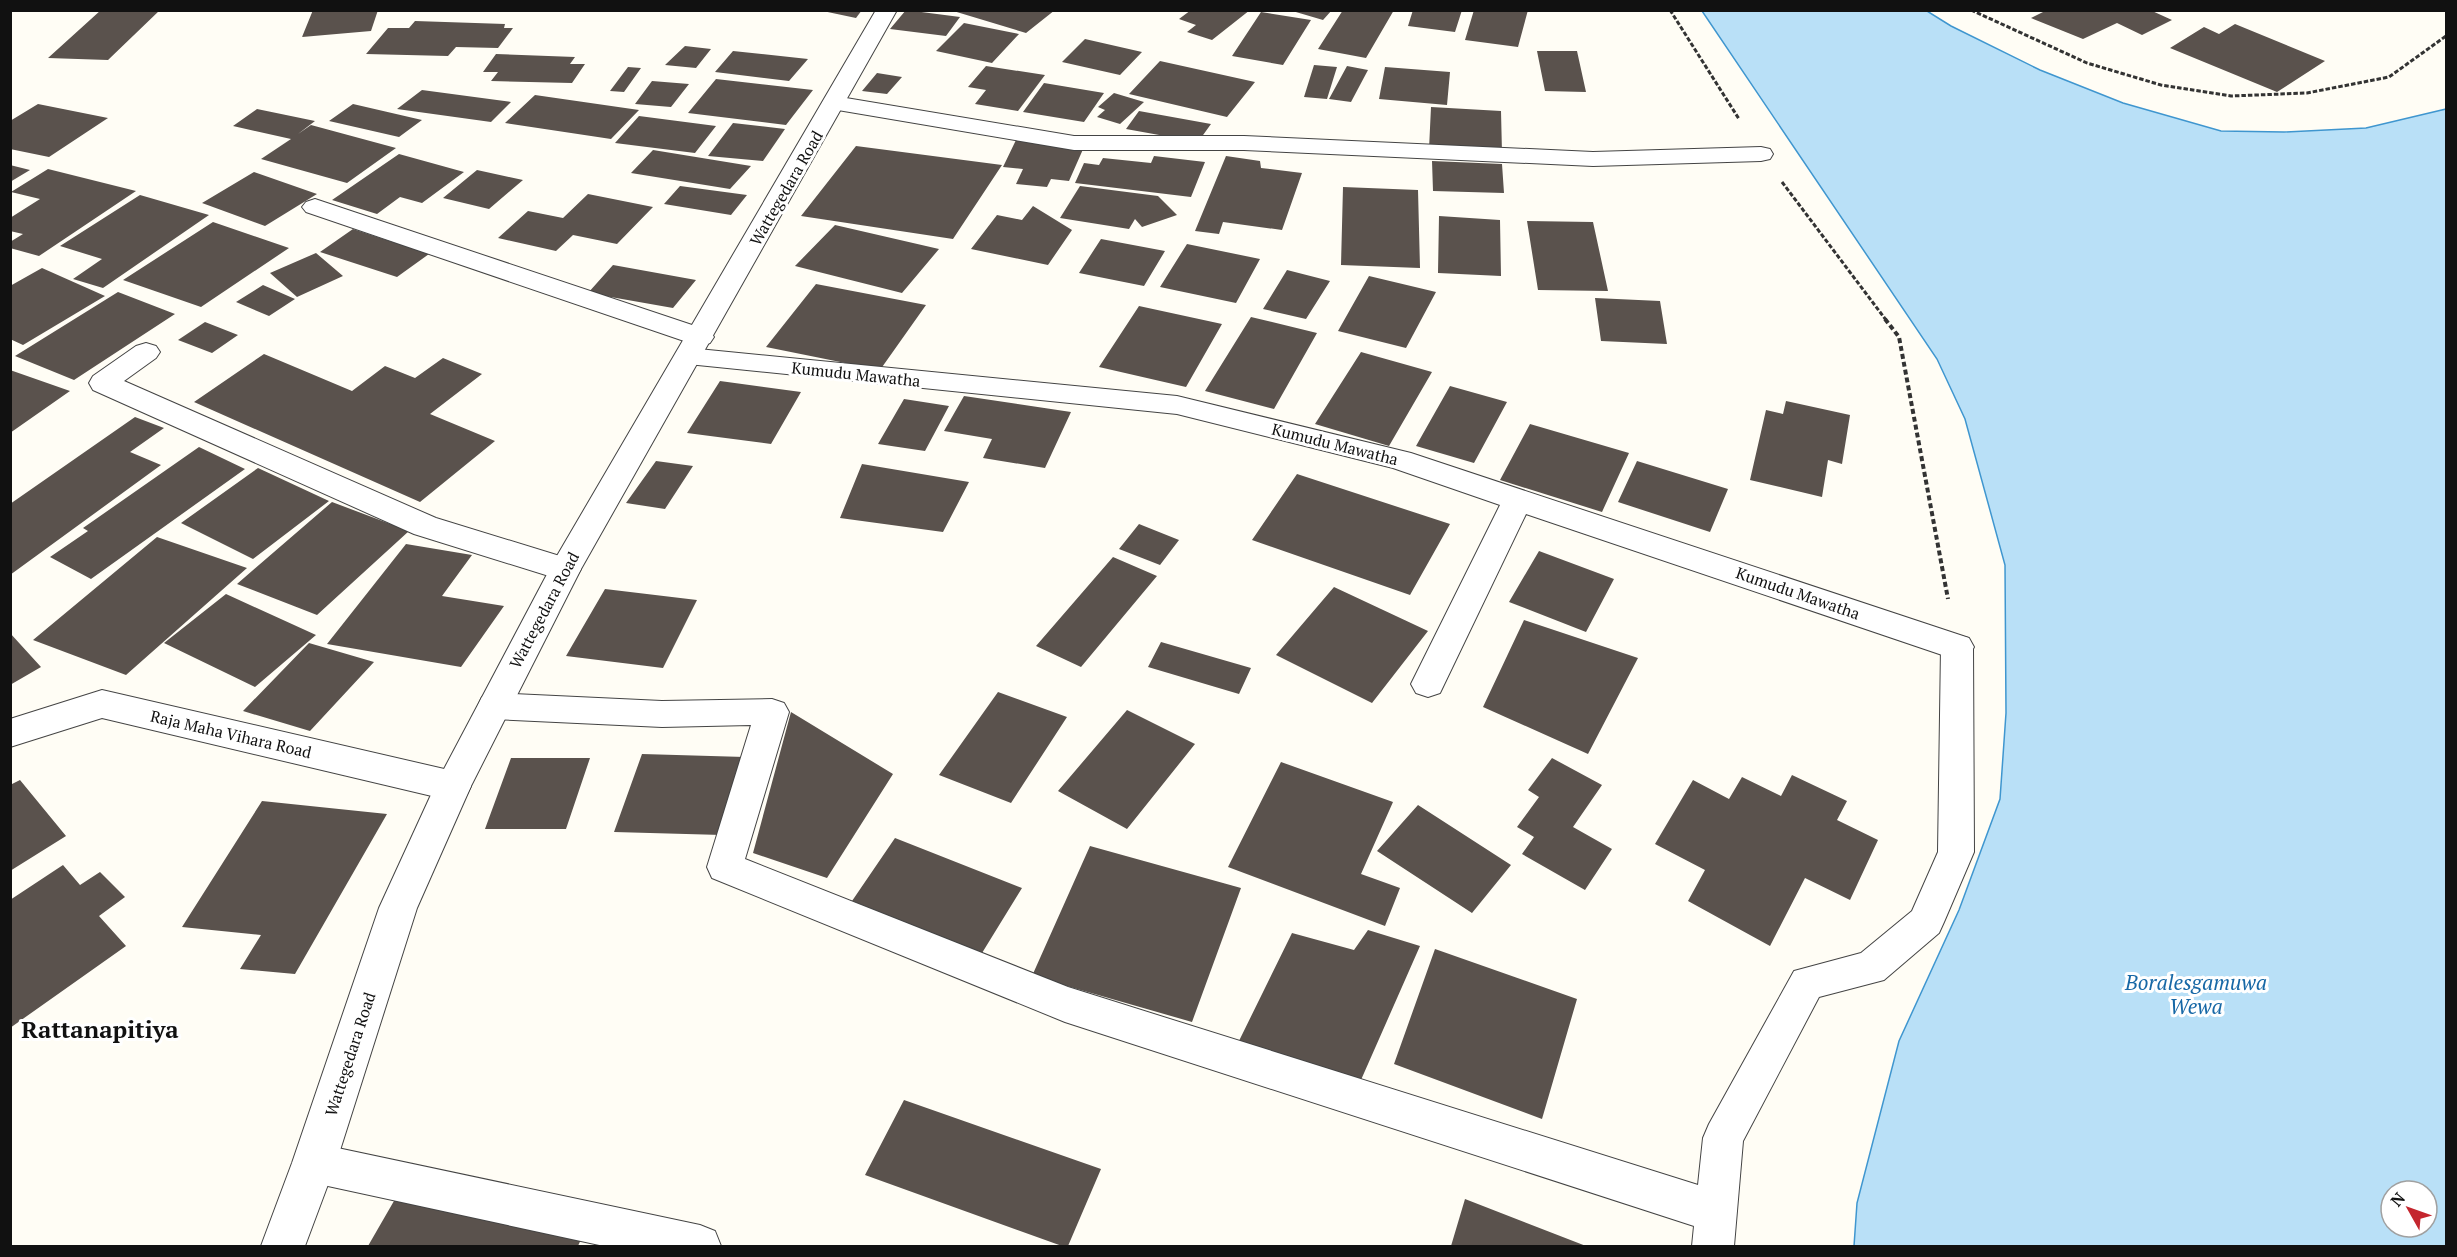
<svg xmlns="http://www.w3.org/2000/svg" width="2457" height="1257" font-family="'PT Serif',serif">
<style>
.water{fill:#b9e0f7;stroke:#3f96cf;stroke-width:1.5;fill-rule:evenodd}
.building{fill:#5a524d}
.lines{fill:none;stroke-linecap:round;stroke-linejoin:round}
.service-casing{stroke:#444;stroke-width:2}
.minor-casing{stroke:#444;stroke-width:2}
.tertiary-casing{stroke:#444;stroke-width:2}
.path-far1{stroke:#333;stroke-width:3;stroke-dasharray:4.5 2;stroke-linecap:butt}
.path{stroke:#333;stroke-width:4;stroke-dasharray:5 3;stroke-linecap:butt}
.service{fill:#fff;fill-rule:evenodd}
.minor{fill:#fff;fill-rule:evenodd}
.tertiary{fill:#fff;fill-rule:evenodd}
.labels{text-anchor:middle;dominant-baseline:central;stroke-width:6;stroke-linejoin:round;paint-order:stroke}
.street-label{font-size:16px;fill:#111;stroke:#fff}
.near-water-label{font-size:21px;font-style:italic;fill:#1768a6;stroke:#fff}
.near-quarter-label{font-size:24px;font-weight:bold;fill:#111;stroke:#fff}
</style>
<rect width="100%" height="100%" fill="#fffdf5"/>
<path class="water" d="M1702,11H1927L1951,26L2040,70L2123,103L2221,131L2284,132L2366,128L2446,109V1246H1854L1857,1203L1899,1041L1959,910L2000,799L2006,713L2005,565L1965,419L1937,359ZM2391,1191H2427V1227H2391Z"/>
<path class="building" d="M101,10H160L108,60L48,58Z
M313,10H378L371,31L302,37Z
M818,10H862L856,18Z
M906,10L960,17L946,36L890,29Z
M950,10H1055L1026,33Z
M1191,10H1250L1212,40L1187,32L1196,25L1179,19Z
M1289,10H1332L1323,20Z
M1343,10H1394L1366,58L1318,49Z
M1413,10H1462L1455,32L1408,26Z
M1474,10H1528L1518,47L1465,40Z
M2047,10H2150L2172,20L2142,35L2117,23L2083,39L2031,18Z
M1261,12L1311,20L1283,65L1232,56Z
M415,21L505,24L504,28H513L498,48L456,47L448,56L366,54L388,28H409Z
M964,23L1019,34L992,63L936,51Z
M2235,24L2325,61L2277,92L2170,48L2204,27L2219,34Z
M1085,39L1142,52L1120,75L1062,62Z
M685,46L711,49L696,68L665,65Z
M733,51L808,59L789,81L715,72Z
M1537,51H1577L1586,92L1545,91Z
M496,54L575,57L570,64H585L572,83L491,81L498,72H483Z
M1160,61L1255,82L1227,117L1129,94Z
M1314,65L1337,67L1327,99L1304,97Z
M986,66L1045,75L1018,111L975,104L986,90L968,87Z
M1347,66L1368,70L1351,102L1329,99Z
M628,67L641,68L624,92L610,91Z
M1385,67L1450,72L1447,105L1379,99Z
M877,73L902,77L887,94L862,91Z
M716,79L813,90L786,125L688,113Z
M652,81L689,84L671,107L635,104Z
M1044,83L1104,93L1084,122L1023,112Z
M422,90L511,102L491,122L397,109Z
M1114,93L1144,102L1120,124L1097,117L1105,110L1098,107Z
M535,95L639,110L611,139L505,123Z
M38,104L108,118L49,157L10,149V121Z
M353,104L422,120L399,137L329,121Z
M1431,107L1501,111L1502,153L1429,149Z
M257,109L315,121L298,134L311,125L396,148L347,183L261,159L291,139L233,126Z
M1139,111L1211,124L1198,142L1126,129Z
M639,116L716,126L695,153L615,143Z
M733,123L785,129L763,161L708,156Z
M1016,140L1084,147L1069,181L1051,179L1047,187L1016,184L1023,169L1003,167Z
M856,146L1002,165L953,239L801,216Z
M653,150L751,166L730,189L631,173Z
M399,154L464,172L422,203L400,197L377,214L332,200Z
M1154,156L1205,162L1191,197L1075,183L1084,163L1099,165L1103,158L1151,163Z
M1226,156L1260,161L1261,168L1302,173L1282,230L1223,222L1219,234L1195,231Z
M1432,161L1502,164L1504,193L1433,191Z
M10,165L30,170L10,182Z
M48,169L136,191L39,256L10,248V242L23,234L10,231V218L40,199L11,192Z
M477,170L523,180L489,209L443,198Z
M254,172L317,194L265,226L202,203Z
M680,186L747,195L731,215L664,204Z
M1080,186L1158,196L1177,215L1142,227L1135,219L1129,229L1060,218Z
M1343,187L1418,190L1420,268L1341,265Z
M588,194L653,207L617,244L573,235L556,251L498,238L528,211L563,218Z
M140,195L209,215L103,288L73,279L102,259L60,246Z
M1033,206L1072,230L1048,265L971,249L997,215L1022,220Z
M1439,216L1500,220L1501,276L1438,273Z
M1527,221L1593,222L1608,291L1538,290Z
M213,222L289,248L201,307L123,280Z
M835,225L939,249L902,293L795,266Z
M353,229L429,254L397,277L320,252Z
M1101,239L1165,251L1144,286L1079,273Z
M1187,244L1260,259L1236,303L1160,287Z
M316,253L343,276L297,297L270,273Z
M613,265L696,280L673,308L588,293Z
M42,268L105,296L23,345L10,339V286Z
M1287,270L1330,281L1306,319L1263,309Z
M1369,276L1436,292L1406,348L1338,331Z
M816,284L926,305L880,370L766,347Z
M263,285L295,299L269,316L236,302Z
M118,292L175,314L74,380L15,356Z
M1595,298L1660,301L1667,344L1601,341Z
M1139,306L1222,324L1186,387L1099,367Z
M1251,317L1317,333L1274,409L1205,391Z
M205,322L238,335L212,353L178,340Z
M1361,352L1432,372L1389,446L1315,424Z
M264,354L352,391L385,366L415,378L443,358L482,374L430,414L495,441L420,502L194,402Z
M10,370L70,391L10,433Z
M720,381L801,392L771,444L687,433Z
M1450,386L1507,402L1474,463L1416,446Z
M964,396L1071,412L1045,468L983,458L992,439L944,431Z
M904,399L949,406L925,451L878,444Z
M1786,401L1850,415L1842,464L1828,460L1822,497L1750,480L1766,410L1783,414Z
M135,417L164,428L130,452L161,465L10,575V504Z
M1530,424L1629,453L1602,512L1500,480Z
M199,447L245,469L91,579L50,557L88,531L83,528Z
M656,461L693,466L665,509L626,503Z
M1637,461L1728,489L1710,532L1618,502Z
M862,464L969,482L943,532L840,518Z
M258,468L329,501L253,559L181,523Z
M1297,474L1450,524L1410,595L1252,540Z
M332,502L409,531L317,615L237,584Z
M1139,524L1179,540L1160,565L1119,549Z
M157,537L247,568L126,675L33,640Z
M406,544L472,555L442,596L504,606L461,667L327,644Z
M1539,551L1614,579L1586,632L1509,602Z
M1113,557L1157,576L1081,667L1036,646Z
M1334,587L1428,631L1372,703L1276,655Z
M605,589L697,600L663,668L566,656Z
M226,594L316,635L255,687L164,643Z
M1524,620L1638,658L1588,754L1483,707Z
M10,633L41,667L10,685Z
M1161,642L1251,668L1239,694L1148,667Z
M309,643L374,662L310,731L243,711Z
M998,692L1067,717L1011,803L939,775Z
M1127,710L1195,744L1127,829L1058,791Z
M791,712L893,774L827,878L753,853Z
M642,754L745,757L722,835L614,832Z
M511,758H590L566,829H485Z
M1552,758L1602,785L1573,827L1612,849L1585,890L1522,854L1534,837L1517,827L1539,797L1528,790Z
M1281,762L1393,802L1361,874L1400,888L1385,926L1228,867Z
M1792,775L1847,801L1837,820L1878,840L1850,900L1805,878L1770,946L1688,901L1705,870L1655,844L1693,780L1729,799L1742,777L1781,796Z
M20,780L66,836L10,871V785Z
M262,801L387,814L295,974L240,969L261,935L182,927Z
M1418,805L1511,865L1472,913L1377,851Z
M895,838L1022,888L982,953L852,901Z
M1090,846L1241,888L1192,1022L1032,976Z
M63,865L80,885L100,872L125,897L99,916L126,946L10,1028V900Z
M1368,930L1420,946L1357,1089L1236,1047L1292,933L1354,950Z
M1435,949L1577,999L1542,1119L1394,1064Z
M904,1100L1101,1169L1068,1246H1062L865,1175Z
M398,1194L582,1237L578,1246H368Z
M1465,1199L1586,1246H1451Z"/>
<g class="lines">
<defs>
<path id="service" d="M1957,635L1968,638L1973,647L1974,852L1944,922L1939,933L1884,980L1819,997L1743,1141L1734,1246H1692L1694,1226L1065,1022L712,878L707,867L751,725L662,727L494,719L482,715L478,706L482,697L494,693L662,701L772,699L784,703L789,712L745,859L1068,987L1698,1185L1703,1138L1709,1124L1794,971L1861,953L1912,911L1938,852L1941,647L1946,638Z
M314,1143L700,1225L715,1231L721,1246H604L314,1183L299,1177L293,1163L299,1149Z"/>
<path id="minor" d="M834,96L1074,136H1244L1593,152L1761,147L1770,149L1773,154L1770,159L1761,161L1593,166L1244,150H1074L826,108L822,103L826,98Z
M315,199L710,331L714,337L710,343L700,346L690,343L306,212L302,207L306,202Z
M146,343L156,346L160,352L156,358L124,381L436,518L576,561L581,569L576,577L565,581L414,534L93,390L89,383L93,376L136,346Z
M688,348L1177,396L1411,453L1969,638L1974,647L1969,656L1957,660L1526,514L1440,693L1428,697L1416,693L1411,684L1500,505L1393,468L1177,414L678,363L674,357L678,351Z
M102,690L453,771L466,776L471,786L466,796L453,801L102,718L10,747V719Z"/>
<path id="tertiary" d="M876,10H897L581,569L471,786L417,908L336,1163L305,1246H261L292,1163L379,908L435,786L554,561Z"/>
</defs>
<use href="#service" class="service-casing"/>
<use href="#minor" class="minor-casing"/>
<use href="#tertiary" class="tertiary-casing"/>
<path class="path-far1" d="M1670,10L1739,119
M1971,10L2087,63L2161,85L2231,96L2307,93L2389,77L2446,36
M1782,182L1886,320"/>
<path class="path" d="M1885,319L1899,337L1948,599"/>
<use href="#service" class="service"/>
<use href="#minor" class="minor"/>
<use href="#tertiary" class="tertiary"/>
</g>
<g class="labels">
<g class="street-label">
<text transform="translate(786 188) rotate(-60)">Wattegedara Road</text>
<text transform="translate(856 374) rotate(6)">Kumudu Mawatha</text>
<text transform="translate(1335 444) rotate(14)">Kumudu Mawatha</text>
<text transform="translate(1798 593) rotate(19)">Kumudu Mawatha</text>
<text transform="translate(544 610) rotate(-62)">Wattegedara Road</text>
<text transform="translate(231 734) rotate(13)">Raja Maha Vihara Road</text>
<text transform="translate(350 1054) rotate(-72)">Wattegedara Road</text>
</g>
<g class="near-water-label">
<text x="2196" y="982">Boralesgamuwa<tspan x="2196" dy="24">Wewa</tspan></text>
</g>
<g class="near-quarter-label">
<text x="100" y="1029">Rattanapitiya</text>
</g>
</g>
<rect width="2457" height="1257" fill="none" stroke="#111111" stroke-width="24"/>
<g transform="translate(2409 1209) rotate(310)"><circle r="28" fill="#ffffff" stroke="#a0a0a0" stroke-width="1.5"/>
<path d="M0-4.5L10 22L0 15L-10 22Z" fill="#c4262e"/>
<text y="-9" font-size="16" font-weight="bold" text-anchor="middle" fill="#111111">N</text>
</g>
</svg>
